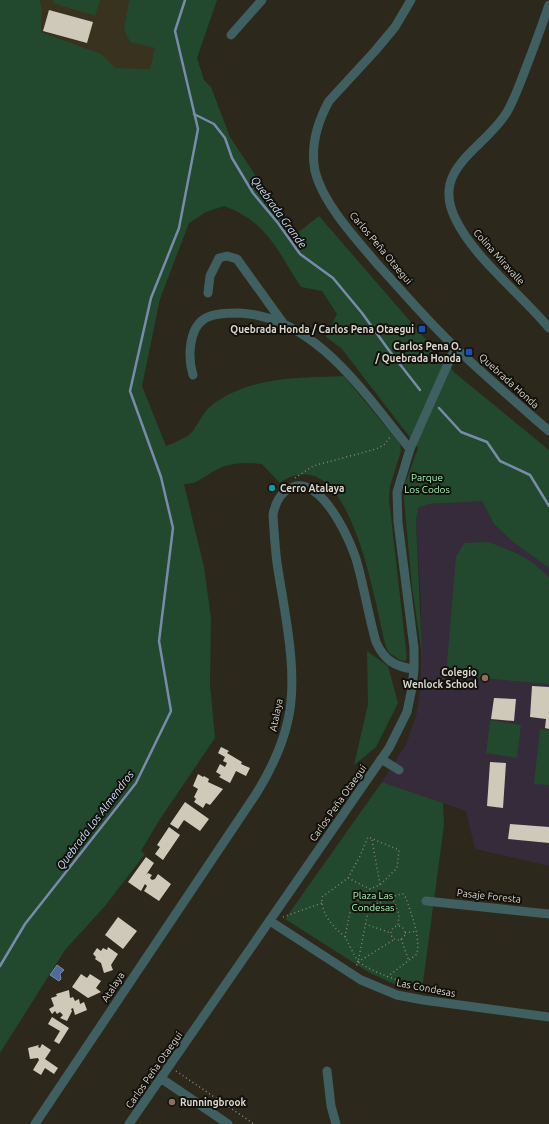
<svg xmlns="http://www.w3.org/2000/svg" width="549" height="1124" font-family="Ubuntu,sans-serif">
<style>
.built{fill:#38321f}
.education{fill:#352b3a}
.green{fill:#22482d}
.water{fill:#4f6b9b;stroke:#788baa}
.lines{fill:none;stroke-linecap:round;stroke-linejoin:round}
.stream{stroke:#788baa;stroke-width:2.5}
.building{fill:#cec9b9}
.path{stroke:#878379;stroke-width:1.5;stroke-dasharray:1 3;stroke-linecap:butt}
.minor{stroke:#3f5f60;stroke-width:9}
.transit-dot{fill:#1a4fb4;stroke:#13110b;stroke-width:1.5}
.culture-dot{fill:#0f9aa8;stroke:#13110b;stroke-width:1.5}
.education-dot{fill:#8d6e63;stroke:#13110b;stroke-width:1.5}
.labels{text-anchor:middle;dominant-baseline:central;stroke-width:4;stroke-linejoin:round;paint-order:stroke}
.street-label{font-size:10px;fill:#d9d6ce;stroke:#13110b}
.poi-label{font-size:10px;font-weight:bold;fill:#d9d6ce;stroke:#13110b;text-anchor:end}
.park-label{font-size:10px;fill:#a7f7bc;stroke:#13110b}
.water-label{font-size:11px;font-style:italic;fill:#ccdefc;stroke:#13110b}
</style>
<rect width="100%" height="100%" fill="#2c281c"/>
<path class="built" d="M40,0H174L152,115L102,54L41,32L42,10Z"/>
<path class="education" d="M467,501H482L494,524L549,568V866L475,849L466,811L382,782L406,744L416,716L421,686V605L416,521L418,508L428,504Z"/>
<path class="green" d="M0,0H40L42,10L41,32L102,54L115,68L150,69L155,48L130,42L124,29L129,0H217L197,58L204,80L211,87L230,137L295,235L319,216L455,373L549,450V568L512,541L494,524L482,501L428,504L418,508L416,521L422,655L412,587L403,489L418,448L342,349L326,337L337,314L322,291L301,287C277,251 268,222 224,206L206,212L189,223L160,299L142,386L166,446C174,443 187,438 193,431C199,422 204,411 213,404C251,376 299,378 344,376L400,444L401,451L390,486L389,499L407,658L405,661H402L389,653L386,647C375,607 351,434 280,483L262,464C247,463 231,462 218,469C204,475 200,484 184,484L204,567L211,618L210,684L215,738L160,819L141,851L145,854L105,906L65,950L0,1053Z
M54,0H100L95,16L53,3Z
M488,542C510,550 534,559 549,578V684L446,675L456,556L464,543Z
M367,651L388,666L398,703L376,747L354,765L368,704Z
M490,720L521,725L517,758L486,753Z
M540,729L549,730V785L534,784Z
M382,782L443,803L444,825L422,990L394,984L370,973L285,919Z"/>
<path class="water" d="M57,965L64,970L60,974L61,979L59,981L50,975Z"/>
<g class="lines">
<path class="stream" d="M194,114L214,124L225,138L232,158L253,193L278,223L300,254L333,278L362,313L388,349L420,390
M439,408L461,432L487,442L500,461L530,475L549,506
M0,966L25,924L136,783L171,711L159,641L173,528L161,477L130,391L151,298L179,228L198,129L175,31L185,0"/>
</g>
<path class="building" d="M49,10L93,22L87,43L43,31Z
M532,686L549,687V729L545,728L546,719L530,717Z
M494,698L516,699L514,721L491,719Z
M221,747L229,751L227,753L242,762L241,764L250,768L246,776L236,771L230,783L219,777L221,775L216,772L220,764L225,767L227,763L223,761L225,757L218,753Z
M490,762L506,763L503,808L487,806Z
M198,774L203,777L204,776L209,779L208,782L223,789L210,805L206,803L203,808L194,802L196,799L194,797L198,789L193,786Z
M185,802L209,819L200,831L184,820L178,829L170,824Z
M510,824L549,827V843L508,839Z
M169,827L180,835L163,860L155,854L160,847L157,845Z
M146,857L154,863L146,875L148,873L152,875L150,878L152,880L155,879L158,874L171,884L159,901L144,891L147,886L145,884L141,891L128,882Z
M118,917L137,931L123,949L105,935Z
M108,947L118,954L111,965L113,970L104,973L101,963L95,959L96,957L93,954L97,948L101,951L103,948L107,950Z
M81,974L87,978L90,974L101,981L96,988L101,992L88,998L72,987Z
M69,990L70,998L73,997L75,1001L79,999L80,1004L84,1002L87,1010L75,1015L73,1008L71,1009L72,1011L67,1021L60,1018L63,1015L60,1012L57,1014L55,1011L52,1014L49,1009L54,1006L51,998L57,996L56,994Z
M52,1017L69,1028L59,1044L54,1041L60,1031L48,1024Z
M42,1044L51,1050L45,1059L58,1068L54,1074L45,1068L41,1075L33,1070L39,1060L38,1058L30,1059L28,1048L39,1045L38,1047L40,1048Z"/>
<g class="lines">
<path class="path" d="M295,478L313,466L376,449L384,445L390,437
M372,840L380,885
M348,878L370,889L378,905
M392,897L399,914L398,926
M283,917L322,903
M365,924L391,933
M391 933a7 7 0 1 1 14 0a7 7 0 1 1-14 0Z
M405,933L417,931
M345,937C333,926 321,915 322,897L348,878L360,856L368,837L399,850L397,868L380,885L370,889L351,907L345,937L358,962L356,967
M401,939L409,961
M358,962L395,939
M387,977L417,954C420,934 412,917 406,898L403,894C392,895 376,904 368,912L358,962C376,973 392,979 413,984
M176,1071L254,1124"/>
<path class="minor" d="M411,0L395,27L375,51L329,101C317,123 310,146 315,171C323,204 357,240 379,266C404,293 429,323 456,348C486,377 518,404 549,431
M549,5C541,28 533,50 524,73C519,86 514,100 507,112C485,149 429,168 456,220C475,259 521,294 549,328
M231,35L262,0
M208,293L210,276L219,258L227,256L237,259L283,323
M193,375C188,359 188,330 204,319C213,313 229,313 239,313C316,316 366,396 410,449
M381,759L399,770
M426,901L549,914
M270,921L361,980L397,995L423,1000L549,1017
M327,1071L331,1106L336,1124
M162,1079L228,1124
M35,1124L256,794C271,770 282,747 288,720C299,673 284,610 277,563C275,547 274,531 273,515C275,503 281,491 293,487C321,477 349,537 356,559C360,572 363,587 366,600C369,614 372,628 376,642C384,660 395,667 414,669
M129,1124L389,748L407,712L412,688L414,669V648L398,522L397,492L410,449L455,348"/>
</g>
<g class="transit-dot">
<rect x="418" y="325" width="8" height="8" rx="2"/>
<rect x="465" y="348" width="8" height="8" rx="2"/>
</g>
<circle class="culture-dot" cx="272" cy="488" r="4"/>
<g class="education-dot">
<circle cx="485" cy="678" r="4"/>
<circle cx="172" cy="1102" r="4"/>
</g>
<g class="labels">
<g class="street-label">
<text transform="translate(381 248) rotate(50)">Carlos Peña Otaegui</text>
<text transform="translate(499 257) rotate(48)">Colina Miravalle</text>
<text transform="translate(509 381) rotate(42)">Quebrada Honda</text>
<text transform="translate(276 715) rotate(-79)">Atalaya</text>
<text transform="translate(338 803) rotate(-55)">Carlos Peña Otaegui</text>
<text transform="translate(489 896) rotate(6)">Pasaje Foresta</text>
<text transform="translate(113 987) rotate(-57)">Atalaya</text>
<text transform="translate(426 988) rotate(11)">Las Condesas</text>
<text transform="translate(154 1070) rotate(-55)">Carlos Peña Otaegui</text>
</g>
<g class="poi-label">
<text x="414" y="329">Quebrada Honda / Carlos Pena Otaegui</text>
<text x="461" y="346">Carlos Pena O.<tspan x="461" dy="12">/ Quebrada Honda</tspan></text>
<text x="280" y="488" text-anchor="start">Cerro Atalaya</text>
<text x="477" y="672">Colegio<tspan x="477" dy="12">Wenlock School</tspan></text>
<text x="180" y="1102" text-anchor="start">Runningbrook</text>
</g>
<g class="park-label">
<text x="427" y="477">Parque<tspan x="427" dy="12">Los Codos</tspan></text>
<text x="373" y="895">Plaza Las<tspan x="373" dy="12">Condesas</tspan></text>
</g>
<g class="water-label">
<text transform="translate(279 212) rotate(54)">Quebrada Grande</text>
<text transform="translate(95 820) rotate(-53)">Quebrada Los Almendros</text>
</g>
</g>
</svg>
